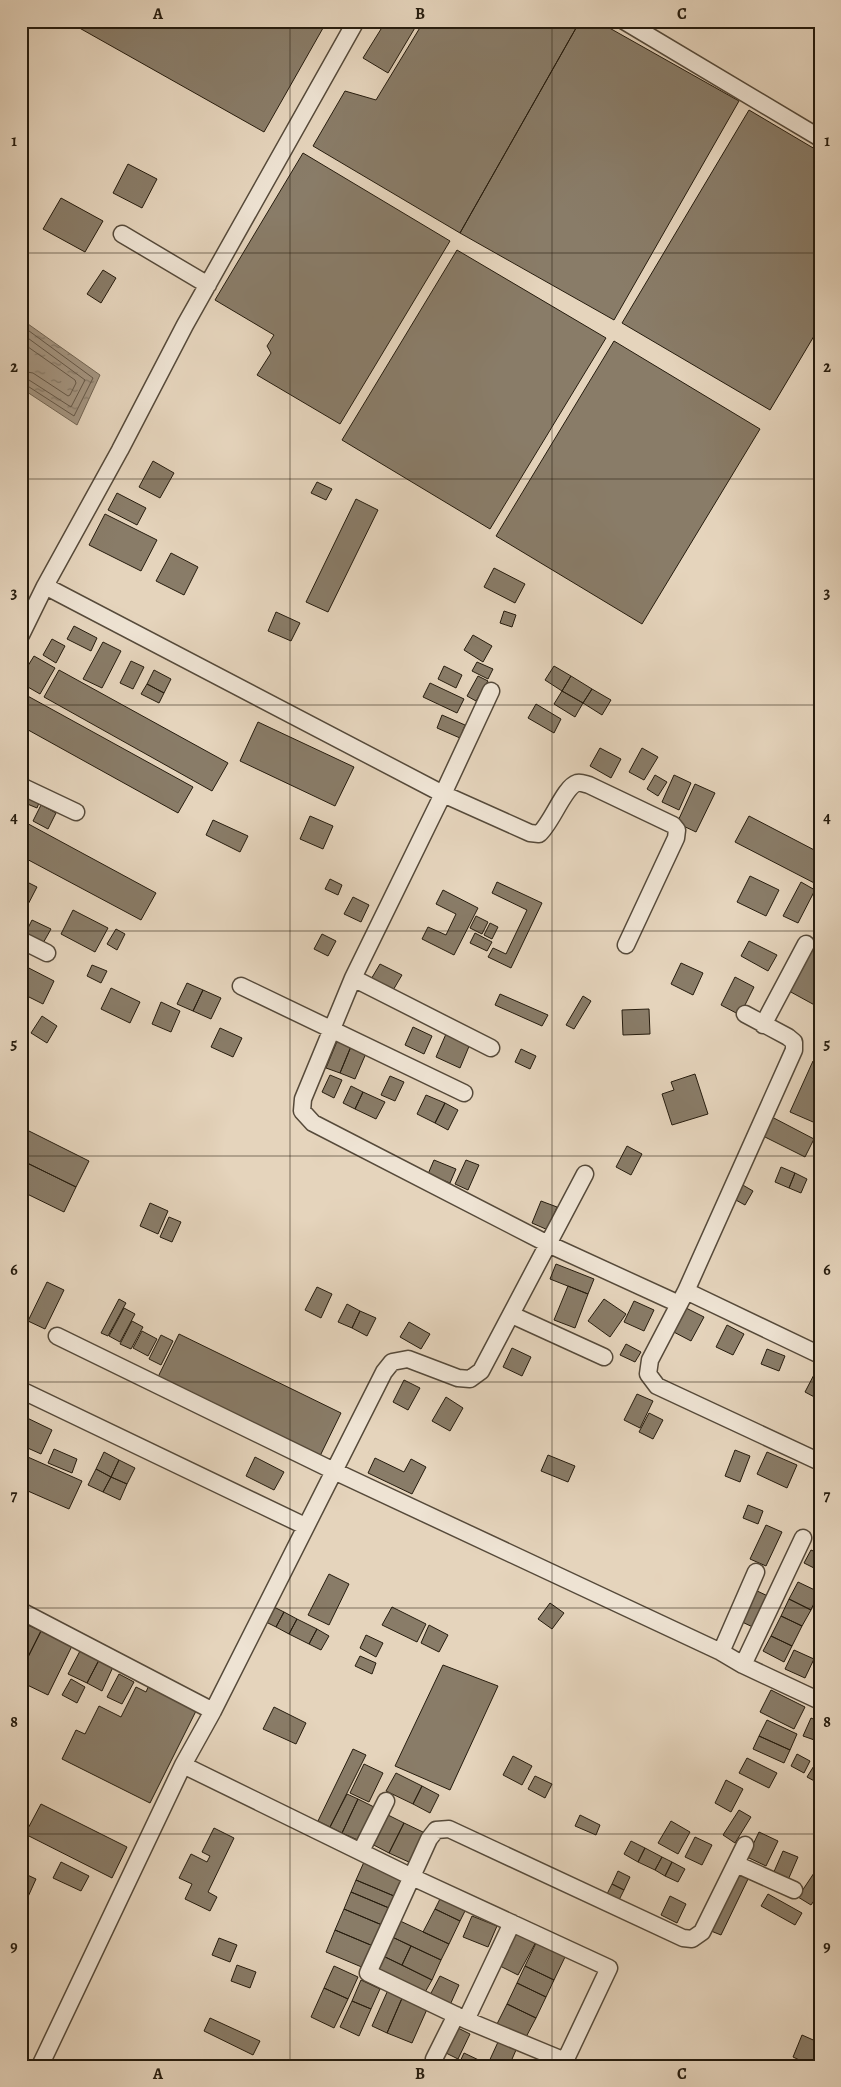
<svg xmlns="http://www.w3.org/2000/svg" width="841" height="2087" font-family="Alegreya,serif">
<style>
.water{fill:url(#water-ripples);stroke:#726553}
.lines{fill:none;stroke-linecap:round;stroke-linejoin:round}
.shore{stroke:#655848;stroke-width:1}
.building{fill:#897c68;stroke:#261c0e}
.minor-casing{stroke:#564a3a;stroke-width:19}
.minor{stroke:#eee3d3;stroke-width:16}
.grid{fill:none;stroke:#261c0e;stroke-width:1;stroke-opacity:0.55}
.neatline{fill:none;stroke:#261c0e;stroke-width:2}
.grid-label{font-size:16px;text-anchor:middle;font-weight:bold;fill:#261c0e}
</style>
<defs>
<pattern id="water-ripples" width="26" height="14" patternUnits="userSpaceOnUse" patternTransform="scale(1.25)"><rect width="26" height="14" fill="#a49581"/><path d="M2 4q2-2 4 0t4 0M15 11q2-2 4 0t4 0" fill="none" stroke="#857968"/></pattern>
</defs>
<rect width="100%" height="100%" fill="#e5d4bc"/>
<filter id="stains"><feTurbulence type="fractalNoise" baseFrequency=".004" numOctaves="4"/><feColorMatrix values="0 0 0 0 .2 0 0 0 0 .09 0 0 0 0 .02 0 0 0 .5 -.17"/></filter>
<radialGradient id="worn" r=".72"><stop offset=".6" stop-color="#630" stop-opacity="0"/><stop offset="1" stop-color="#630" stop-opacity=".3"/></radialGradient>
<path class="water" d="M21,319L100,375L77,425L21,388Z"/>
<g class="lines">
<path class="shore" d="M21,325L93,378L74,416L26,385L21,384
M21,333L85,380L71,407L29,380L21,378
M21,342L75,380L76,383L70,395L68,396L33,373L21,371"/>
</g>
<path class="building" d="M67,21H327L264,132Z
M386,21H419L388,73L363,58Z
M424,21H580L460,233L313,146L345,91L376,100Z
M580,21H597L739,101L614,320L460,233Z
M749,110L820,152V326L770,410L622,323Z
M303,153L450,241L340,424L257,375L271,353L267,346L274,335L215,300Z
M128,164L157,179L142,208L113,193Z
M61,198L103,221L85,252L43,229Z
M457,250L606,338L490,529L342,440Z
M103,270L116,278L101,303L87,294Z
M614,341L760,429L642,624L496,536Z
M153,461L174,473L160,498L139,487Z
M317,482L332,489L326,500L311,493Z
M117,493L146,508L137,525L108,510Z
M356,499L378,510L328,612L306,602Z
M105,514L157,540L141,571L89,545Z
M171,553L198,567L184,595L156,581Z
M494,568L525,584L515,603L484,587Z
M504,611L516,615L512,627L500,623Z
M276,612L300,623L291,641L268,631Z
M74,626L97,638L91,651L67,639Z
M473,635L492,646L483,662L464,650Z
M52,639L65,646L56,663L43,655Z
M103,642L121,651L102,688L83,679Z
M34,656L55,668L40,694L21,683V677Z
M131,661L144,667L133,689L120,683Z
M477,662L493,669L488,679L472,671Z
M444,666L462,675L456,688L438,679Z
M554,666L571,676L562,691L545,680Z
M59,670L228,763L212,791L44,697Z
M154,670L171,679L164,693L147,684Z
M478,676L488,681L476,701L467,696Z
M571,676L592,689L583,703L562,691Z
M430,683L464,699L457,713L423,697Z
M147,684L164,693L159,703L141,694Z
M592,689L611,700L602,715L583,703Z
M562,691L583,703L575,717L554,704Z
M24,694L193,787L178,813L21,726V698Z
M536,704L561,719L554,733L528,718Z
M442,715L465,725L460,738L437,728Z
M258,722L354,767L335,806L240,761Z
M600,748L621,759L611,778L590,766Z
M642,748L658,757L644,780L629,772Z
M655,775L667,782L658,796L647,789Z
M674,775L691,783L679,810L662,802Z
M695,784L715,793L696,832L677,823Z
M31,791L39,803L37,808L25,803Z
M41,805L56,813L48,829L33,821Z
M310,816L333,826L323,849L300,839Z
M749,816L820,853V886L735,842Z
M21,820L156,893L141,920L21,856Z
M213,820L248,836L240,852L206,835Z
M750,876L779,890L766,916L737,902Z
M21,879L37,887L22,916H21Z
M330,879L342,885L338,895L325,889Z
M497,882L542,903L511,968L488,957L493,948L506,954L527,910L492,893Z
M801,882L815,890L798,923L783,916Z
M443,890L478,908L454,955L422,939L428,927L446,935L456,914L436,904Z
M353,897L369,905L361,922L344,914Z
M73,910L108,928L95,952L61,934Z
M476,916L488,922L482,934L470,928Z
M32,920L51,929L42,945L24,936Z
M490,923L498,927L492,939L484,935Z
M116,929L125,934L117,950L107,944Z
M820,932V1008L789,991Z
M475,933L492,942L487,951L470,943Z
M322,934L336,941L328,956L314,949Z
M749,941L777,955L768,971L741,956Z
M681,963L703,973L693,995L671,984Z
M21,964L54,981L43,1004L21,993Z
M380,964L402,975L392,992L370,981Z
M92,965L107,971L101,983L87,976Z
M735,977L754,987L740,1015L721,1005Z
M187,983L203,990L193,1011L177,1004Z
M111,988L140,1002L130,1023L101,1009Z
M203,990L221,998L211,1019L193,1011Z
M500,994L548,1015L542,1026L495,1005Z
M583,996L591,1001L574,1029L566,1025Z
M161,1002L180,1011L171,1032L152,1024Z
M649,1009L650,1034L623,1035L622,1010Z
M42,1016L57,1026L47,1043L31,1033Z
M413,1027L432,1036L424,1054L405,1045Z
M220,1028L242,1038L233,1057L211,1047Z
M446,1034L470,1044L460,1068L436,1057Z
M338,1039L352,1044L340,1073L326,1068Z
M352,1044L367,1051L355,1079L340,1073Z
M521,1049L536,1056L530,1069L515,1062Z
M813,1061L820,1064V1125L790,1112Z
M695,1074L708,1114L672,1125L662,1094L674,1090L671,1082Z
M330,1075L342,1080L334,1098L322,1092Z
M390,1076L404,1082L395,1101L381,1095Z
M351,1086L363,1092L355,1109L343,1103Z
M363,1092L385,1102L376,1119L355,1109Z
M426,1095L445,1103L435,1123L417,1114Z
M445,1103L458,1110L448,1130L435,1123Z
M770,1116L814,1139L805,1157L761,1135Z
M21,1127L89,1161L76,1187L21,1160Z
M627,1146L642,1154L631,1175L616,1167Z
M21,1160L76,1187L64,1212L21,1191Z
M434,1160L456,1169L450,1183L428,1174Z
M466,1160L479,1165L468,1190L455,1184Z
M781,1167L795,1173L789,1188L775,1182Z
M795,1173L807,1179L801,1193L789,1188Z
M741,1184L753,1191L745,1205L734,1199Z
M541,1201L557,1207L548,1230L532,1223Z
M150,1203L168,1211L158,1234L140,1226Z
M169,1217L181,1222L172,1242L160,1237Z
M556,1264L594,1279L588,1294L550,1279Z
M47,1282L64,1290L45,1329L28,1321Z
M568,1286L588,1294L575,1328L554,1320Z
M317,1287L332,1294L321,1318L305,1310Z
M119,1299L126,1303L108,1336L101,1333Z
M604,1299L626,1314L610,1337L588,1321Z
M634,1301L654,1310L644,1331L624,1322Z
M347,1304L360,1311L352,1328L338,1322Z
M680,1305L704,1317L691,1341L668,1329Z
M124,1308L135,1314L120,1342L109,1336Z
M360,1311L376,1318L367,1336L352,1328Z
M132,1321L143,1327L131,1349L120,1344Z
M409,1322L430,1334L421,1349L400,1337Z
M727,1325L744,1334L733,1355L716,1347Z
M142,1331L157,1339L148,1356L133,1348Z
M179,1334L341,1413L320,1456L158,1377Z
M161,1335L173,1341L161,1365L149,1359Z
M626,1344L641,1352L635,1362L620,1355Z
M512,1348L531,1357L522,1376L503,1367Z
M767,1349L785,1356L779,1371L761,1364Z
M818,1367L820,1369V1400L805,1392Z
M404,1380L420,1388L408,1410L393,1402Z
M637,1394L653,1401L640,1428L624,1420Z
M446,1397L463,1408L450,1431L432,1421Z
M649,1413L663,1420L653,1439L639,1432Z
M21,1415L52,1430L41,1454L21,1445Z
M54,1449L77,1459L72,1473L48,1463Z
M735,1450L750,1456L740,1482L725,1476Z
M104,1452L119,1460L111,1477L96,1469Z
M767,1452L797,1465L787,1488L757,1474Z
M21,1454L82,1481L69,1509L21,1488Z
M548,1455L575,1466L568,1482L541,1471Z
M255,1457L284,1472L274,1490L246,1476Z
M375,1458L404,1472L411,1459L426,1467L412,1494L368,1473Z
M119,1460L135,1468L127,1484L111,1477Z
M96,1469L111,1477L103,1492L88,1485Z
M111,1477L127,1484L120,1500L103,1492Z
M820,1482V1497L814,1494Z
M748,1505L763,1511L758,1524L743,1518Z
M766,1525L782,1532L766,1566L750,1559Z
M811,1550L820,1554V1571L804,1563Z
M329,1574L349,1584L329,1625L308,1615Z
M798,1582L819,1592L811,1610L789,1599Z
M755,1590L772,1598L757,1629L740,1621Z
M789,1599L811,1610L802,1626L781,1616Z
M550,1603L564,1613L552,1629L538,1619Z
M272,1606L284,1612L276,1627L264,1621Z
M392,1607L426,1624L417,1642L382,1625Z
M284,1612L297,1619L289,1634L276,1627Z
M781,1616L802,1626L792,1646L771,1636Z
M297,1619L317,1629L309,1644L289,1634Z
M21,1622L41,1631L21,1671Z
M429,1625L448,1635L439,1652L421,1643Z
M317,1629L329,1636L321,1650L309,1644Z
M41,1631L72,1646L48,1695L21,1682V1671Z
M366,1635L383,1643L376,1657L360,1648Z
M771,1636L792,1646L784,1662L763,1651Z
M794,1650L814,1659L805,1678L785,1669Z
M80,1651L99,1660L87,1683L68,1674Z
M360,1656L376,1663L372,1674L355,1666Z
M99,1660L113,1667L102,1691L87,1683Z
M443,1665L498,1686L450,1790L395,1766Z
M119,1674L134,1682L122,1704L107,1697Z
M71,1679L85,1687L77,1703L62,1695Z
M150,1683L198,1707L150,1803L62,1759L76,1730L85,1734L99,1706L121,1717L136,1687L146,1692Z
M771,1690L805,1707L794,1729L760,1712Z
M274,1707L306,1723L296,1744L263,1729Z
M811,1718L820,1722V1742L803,1736Z
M767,1720L797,1734L790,1750L759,1736Z
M759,1736L790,1750L784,1763L753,1749Z
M353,1749L366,1755L330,1827L318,1821Z
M797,1754L810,1761L804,1773L791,1766Z
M513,1756L532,1766L522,1785L503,1775Z
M747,1758L777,1773L769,1788L739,1773Z
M817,1761L820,1762V1784L807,1777Z
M364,1764L383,1773L369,1802L350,1793Z
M396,1773L422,1786L413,1804L386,1791Z
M535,1776L552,1784L545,1798L528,1789Z
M726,1780L743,1789L731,1812L715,1803Z
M422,1786L439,1795L430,1813L413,1804Z
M347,1794L358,1799L342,1833L330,1827Z
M358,1799L376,1808L360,1841L342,1833Z
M41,1804L127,1847L112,1878L25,1834Z
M739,1810L751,1817L735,1843L723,1835Z
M382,1812L404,1823L389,1853L368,1842Z
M580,1815L600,1825L596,1835L575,1826Z
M671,1821L690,1832L678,1854L658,1843Z
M404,1823L425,1833L411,1863L389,1853Z
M214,1828L234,1838L208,1892L217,1897L210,1911L185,1899L192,1884L179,1878L191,1854L207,1862L210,1856L202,1852Z
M759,1832L778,1841L766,1866L747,1857Z
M695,1837L712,1845L702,1865L685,1857Z
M631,1841L645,1848L638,1862L624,1854Z
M645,1848L662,1857L655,1870L638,1862Z
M783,1851L798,1857L788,1880L773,1874Z
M662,1857L672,1862L665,1876L655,1870Z
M61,1862L89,1876L81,1891L53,1878Z
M364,1862L402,1878L394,1896L356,1880Z
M672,1862L685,1869L678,1882L665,1876Z
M816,1870L820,1873V1892L811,1905L798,1897Z
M618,1871L630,1877L624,1890L612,1884Z
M21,1872L36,1879L27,1899L21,1896Z
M739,1872L749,1877L721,1935L711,1931Z
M356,1880L394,1896L389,1908L351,1892Z
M612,1884L624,1890L616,1906L604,1900Z
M351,1892L389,1908L382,1925L344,1909Z
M768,1894L802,1913L795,1925L761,1906Z
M670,1896L686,1904L677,1923L661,1915Z
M440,1899L465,1911L460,1921L435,1909Z
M344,1909L382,1925L373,1946L335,1930Z
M435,1909L460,1921L449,1944L423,1932Z
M472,1916L497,1926L488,1947L463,1937Z
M396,1919L449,1944L441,1960L388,1935Z
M514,1929L537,1940L518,1975L496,1964Z
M335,1930L373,1946L364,1968L326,1952Z
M388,1935L411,1946L402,1965L379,1954Z
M219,1938L237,1945L230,1962L212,1955Z
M536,1943L565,1957L554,1980L525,1966Z
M411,1946L441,1960L432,1980L402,1965Z
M379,1954L432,1980L424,1994L372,1968Z
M237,1965L256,1972L250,1988L231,1981Z
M334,1966L358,1977L348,1999L324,1988Z
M525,1966L554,1980L546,1997L517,1983Z
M440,1976L459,1985L450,2005L430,1995Z
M361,1980L380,1989L371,2009L352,2001Z
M517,1983L546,1997L536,2018L507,2004Z
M324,1988L348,1999L334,2028L311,2017Z
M388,1990L403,1996L387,2033L372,2026Z
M403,1996L428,2007L412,2043L387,2033Z
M352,2001L371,2009L359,2036L340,2027Z
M507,2004L536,2018L525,2039L496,2026Z
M210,2018L260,2041L253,2055L204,2031Z
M456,2027L470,2034L458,2059L444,2052Z
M802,2035L820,2043V2059L817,2066H812L793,2057Z
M498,2042L516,2050L509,2066H487Z
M464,2053L485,2063L483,2066H458Z"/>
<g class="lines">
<defs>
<path id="minor" d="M624,21L820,138
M122,234L208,285
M45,586L443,794L530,833L539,834C552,823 564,787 577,783C581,782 585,784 589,785L673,825L677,830L676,838L626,945
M21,635L45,586L120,450L185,325L356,21
M491,691L443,794L353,978L303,1099L302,1111L313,1123L548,1244L679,1304
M21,786L76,812
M21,940L47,953
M353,978L491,1048
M241,986L464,1093
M745,1014L788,1037L794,1042V1050L686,1291L650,1360L648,1374L657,1386L820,1462
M763,1025L806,944
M686,1291L820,1355
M512,1315L604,1357
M57,1336L334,1471L721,1652L743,1665L820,1701
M21,1390L305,1526
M21,1611L213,1711
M721,1652L756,1572
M743,1665L803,1538
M183,1765L412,1877L609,1968L565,2061L466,2020L368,1973L429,1839L436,1830L449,1829L683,1938L692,1939L702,1932L745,1845
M361,1851L386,1801
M736,1864L794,1890
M466,2020L512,1923
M434,2059L456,2015
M40,2066L183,1765L213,1711L384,1372L392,1362L408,1359L458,1378L470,1379L481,1371L585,1174"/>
</defs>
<use href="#minor" class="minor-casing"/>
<use href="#minor" class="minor"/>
</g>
<path class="grid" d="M290,21V2066M552,21V2066M21,253H820M21,479H820M21,705H820M21,931H820M21,1156H820M21,1382H820M21,1608H820M21,1834H820"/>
<rect width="841" height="2087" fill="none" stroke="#e5d4bc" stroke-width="55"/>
<rect x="28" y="28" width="786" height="2032" class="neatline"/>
<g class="grid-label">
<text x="158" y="19">A</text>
<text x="420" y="19">B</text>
<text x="682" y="19">C</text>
<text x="14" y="146">1</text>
<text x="827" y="146">1</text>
<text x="14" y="372">2</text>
<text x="827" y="372">2</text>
<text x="14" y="598">3</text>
<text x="827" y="598">3</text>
<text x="14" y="823">4</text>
<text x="827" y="823">4</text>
<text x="14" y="1049">5</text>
<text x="827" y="1049">5</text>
<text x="14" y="1275">6</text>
<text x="827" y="1275">6</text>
<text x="14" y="1501">7</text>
<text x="827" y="1501">7</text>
<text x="14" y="1727">8</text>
<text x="827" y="1727">8</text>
<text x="14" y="1952">9</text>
<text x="827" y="1952">9</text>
<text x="158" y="2079">A</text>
<text x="420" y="2079">B</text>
<text x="682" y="2079">C</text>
</g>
<rect width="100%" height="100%" filter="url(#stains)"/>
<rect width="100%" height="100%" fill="url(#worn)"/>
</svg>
